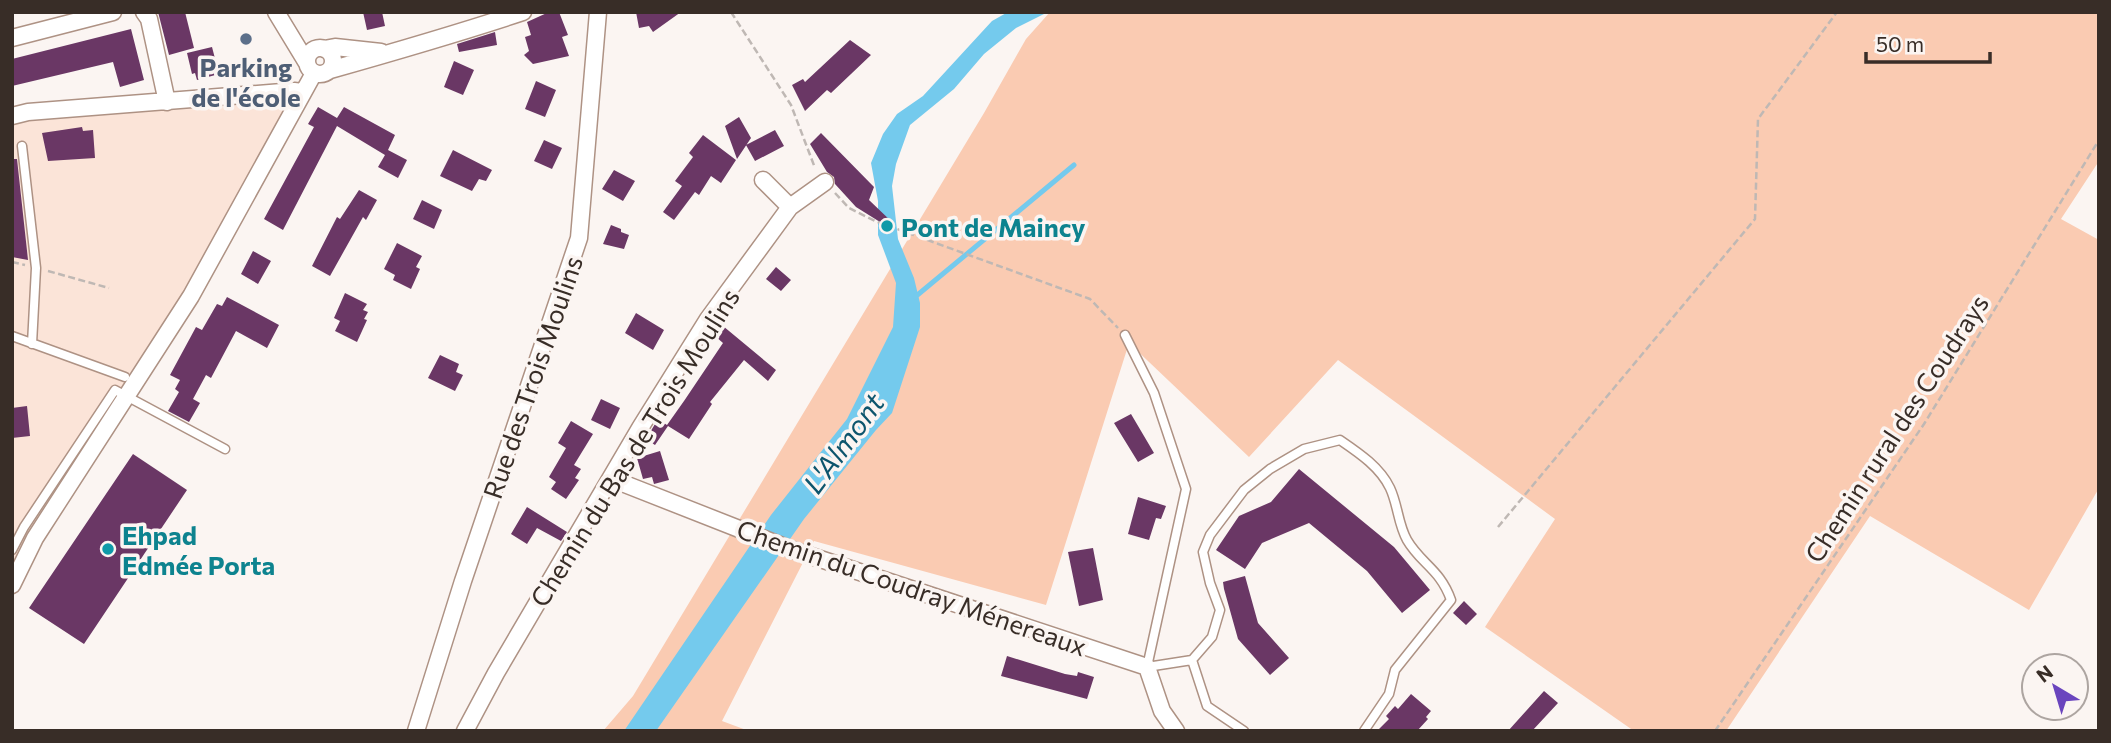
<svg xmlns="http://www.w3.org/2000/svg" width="2111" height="743" font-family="Commissioner,sans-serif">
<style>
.built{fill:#fbe4d8}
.green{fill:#facbb2}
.water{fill:#74caed}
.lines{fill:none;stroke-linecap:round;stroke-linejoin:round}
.stream{stroke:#74caed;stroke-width:5}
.building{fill:#6a3765}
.lane-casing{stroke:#ae9284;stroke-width:11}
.street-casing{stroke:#ae9284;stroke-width:19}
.path{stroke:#bfb8b4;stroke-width:2.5;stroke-dasharray:7 3.5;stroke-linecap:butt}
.lane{stroke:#fff;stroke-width:8}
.street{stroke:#fff;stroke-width:16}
.service-dot{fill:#5c6f8a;stroke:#fbf5f2;stroke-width:2.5}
.culture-dot{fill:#0f9aa8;stroke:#fbf5f2;stroke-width:2.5}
.labels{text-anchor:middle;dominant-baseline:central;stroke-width:7;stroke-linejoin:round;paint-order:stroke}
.service-label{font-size:26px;font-weight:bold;fill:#4e5e75;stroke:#fbf5f2}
.culture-label{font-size:26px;font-weight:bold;fill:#0d838f;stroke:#fbf5f2;text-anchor:start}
.street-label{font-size:26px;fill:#382d27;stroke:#fbf5f2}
.water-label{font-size:28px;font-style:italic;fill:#0d556d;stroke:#fbf5f2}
</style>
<rect width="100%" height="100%" fill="#fbf5f2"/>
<path class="built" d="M305,86L239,226L197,304L53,517L12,592V113Z"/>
<path class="green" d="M1050,12H2099V161L2061,219L2099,240V488L2029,610L1870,516L1726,731H1634L1485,627L1555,519L1338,360L1249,457L1129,343L1046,605L814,541L722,721L749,731H603L633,696L984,113L1026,39Z"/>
<path class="water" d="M1008,12H1048L1016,28L984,54L954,89L910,125L896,164L892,186L898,239L914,278L920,303V327L892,413L876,430L804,519L656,731H624L771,515L847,419L893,327L896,283L878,235V201L871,163L883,134L897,114L923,96L992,21Z"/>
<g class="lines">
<path class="stream" d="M915,297L1074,165"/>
</g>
<path class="building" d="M158,12H185L194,48L169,55Z
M363,12H382L385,26L367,30Z
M549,12H559L568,35L562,37L569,56L533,64L524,55L529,51L525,37L531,35L527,22Z
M636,12H681L653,32L649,26L639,28Z
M131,29L144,80L120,87L113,62L12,86V59Z
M495,32L497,45L459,52L457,44Z
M850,40L871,55L831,93L827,90L805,111L792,85L803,79L805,82Z
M212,47L219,74L197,80L195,73L192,74L187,53Z
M454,61L474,70L463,95L444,87Z
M536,81L556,90L545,117L525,109Z
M318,107L337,118L344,107L395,135L388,150L407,160L398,178L378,167L385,155L337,126L283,230L264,219L314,127L308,124Z
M739,117L751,138L737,159L725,126Z
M82,127L83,131L93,130L95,158L48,161L42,133Z
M775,130L784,146L755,161L746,145Z
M821,133L874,187L869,200L892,222L888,227L856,207L835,184L834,177L827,172L810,144Z
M703,135L736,160L721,183L711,176L699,195L695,192L674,220L663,212L682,186L675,181L693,157L689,153Z
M544,140L562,148L552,169L534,161Z
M453,150L492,170L486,181L479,179L472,191L440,176Z
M12,159H17L28,260L12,257Z
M614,170L635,181L623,201L602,189Z
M359,190L377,200L366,220L363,217L330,276L312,266L337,217L340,219Z
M422,200L442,210L434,229L413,219Z
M611,225L621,229V232L629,235L624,249L603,244Z
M397,243L422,256L416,267L420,269L411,289L393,280L395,275L384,269Z
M253,251L271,261L258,284L241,274Z
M776,267L791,280L781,291L766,279Z
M345,293L367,304L363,310L368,312L364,319L367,320L357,342L335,331L340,321L334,318Z
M227,297L279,325L267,348L236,331L211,378L206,375L193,399L200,403L189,422L168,411L179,392L175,389L180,380L170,375L196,327L202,330L217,304L222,306Z
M636,313L664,330L653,350L625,333Z
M723,326L776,370L768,381L744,360L710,402L712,404L689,439L668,426L655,445L646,439L658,419L667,425L684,401L723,343L715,336Z
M440,355L459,364L456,372L463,375L455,391L428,378Z
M601,399L620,408L610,429L591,420Z
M27,406L30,436L12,438V408Z
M1131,414L1154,453L1138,462L1114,423Z
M571,421L593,434L574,465L581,469L575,478L579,480L566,499L551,489L556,482L549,477L566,448L558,443Z
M660,451L669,480L654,484L652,477L643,479L637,458Z
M133,454L187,490L84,644L29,608Z
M1299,469L1394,547L1430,590L1402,613L1367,571L1309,523L1262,543L1245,569L1216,550L1239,516L1271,502Z
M1138,497L1166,506L1161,519L1156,518L1149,540L1128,534Z
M527,507L567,532L561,541L537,528L527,544L511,534Z
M1093,548L1103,600L1079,606L1068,552Z
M1245,576L1258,623L1289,658L1270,675L1238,639L1224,589L1223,582Z
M1464,601L1477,614L1466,625L1453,613Z
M1007,656L1065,674L1077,676L1078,672L1094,677L1087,699L1001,676Z
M1544,691L1558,703L1532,731H1508Z
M1411,694L1431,711L1426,717L1428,719L1417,731H1377L1389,719L1386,716L1395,706L1398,709Z"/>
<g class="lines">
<defs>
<path id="lane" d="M22,146L36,268L32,344
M1125,335L1154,393L1186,489L1147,667L1192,660L1212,637L1220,610L1210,583L1203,552L1210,535L1244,490L1270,469L1304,449L1340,440C1359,453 1380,467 1390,488C1398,505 1398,524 1407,540C1421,564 1440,569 1451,600L1395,670L1389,694L1364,731
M12,336L125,377
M12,550L24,527L115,390L225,449
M1192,660L1207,706L1244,731"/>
<path id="street" d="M144,12L149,19L167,102
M276,12L307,63
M12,38L113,12
M307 61a13 13 0 1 1 26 0a13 13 0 1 1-26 0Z
M324,49L335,47L381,52
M330,70C394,52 459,33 523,12
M12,116L28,112L294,91L302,92
M763,180L790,207
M612,479L790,549L1147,667L1162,711L1176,731
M12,585L35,538L191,296L314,73
M416,731L463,581L579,238L598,12
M465,731L496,673L640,428L708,319L790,207L825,182"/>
</defs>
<use href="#lane" class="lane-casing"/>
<use href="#street" class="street-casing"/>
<path class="path" d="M731,12L791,105L815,168
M835,193L849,208L875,221L1090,299L1118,328
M12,262L25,265
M48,271L109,288
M1498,527L1755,219L1758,119L1837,12
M1715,731L1924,424L2099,140"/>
<use href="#lane" class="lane"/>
<use href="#street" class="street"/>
</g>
<circle class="service-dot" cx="246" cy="39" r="7"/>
<g class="culture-dot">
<circle cx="887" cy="226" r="7"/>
<circle cx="108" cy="549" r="7"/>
</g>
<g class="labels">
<g class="service-label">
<text x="246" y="66">Parking<tspan x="246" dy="30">de l'école</tspan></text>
</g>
<g class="culture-label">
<text x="901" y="226">Pont de Maincy</text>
<text x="122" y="534">Ehpad<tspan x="122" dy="30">Edmée Porta</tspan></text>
</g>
<g class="street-label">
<text transform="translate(532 377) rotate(-71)">Rue des Trois Moulins</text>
<text transform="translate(1896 428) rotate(-57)">Chemin rural des Coudrays</text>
<text transform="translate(634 447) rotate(-58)">Chemin du Bas de Trois Moulins</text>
<text transform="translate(912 587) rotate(19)">Chemin du Coudray Ménereaux</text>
</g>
<g class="water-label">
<text transform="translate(843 443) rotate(-54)">L'Almont</text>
</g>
</g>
<rect width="2111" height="743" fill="none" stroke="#382d27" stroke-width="28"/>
<g transform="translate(2055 687) rotate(322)"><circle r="33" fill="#fbf5f2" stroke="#ada5a1" stroke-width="2"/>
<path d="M0-5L12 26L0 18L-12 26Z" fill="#6a45be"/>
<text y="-10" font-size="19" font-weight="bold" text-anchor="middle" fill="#382d27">N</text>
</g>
<path d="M1866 52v10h124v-10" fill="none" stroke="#382d27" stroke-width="3.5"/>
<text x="1876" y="52" font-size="21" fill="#382d27" stroke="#fbf5f2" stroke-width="5" paint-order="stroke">50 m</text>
</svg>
